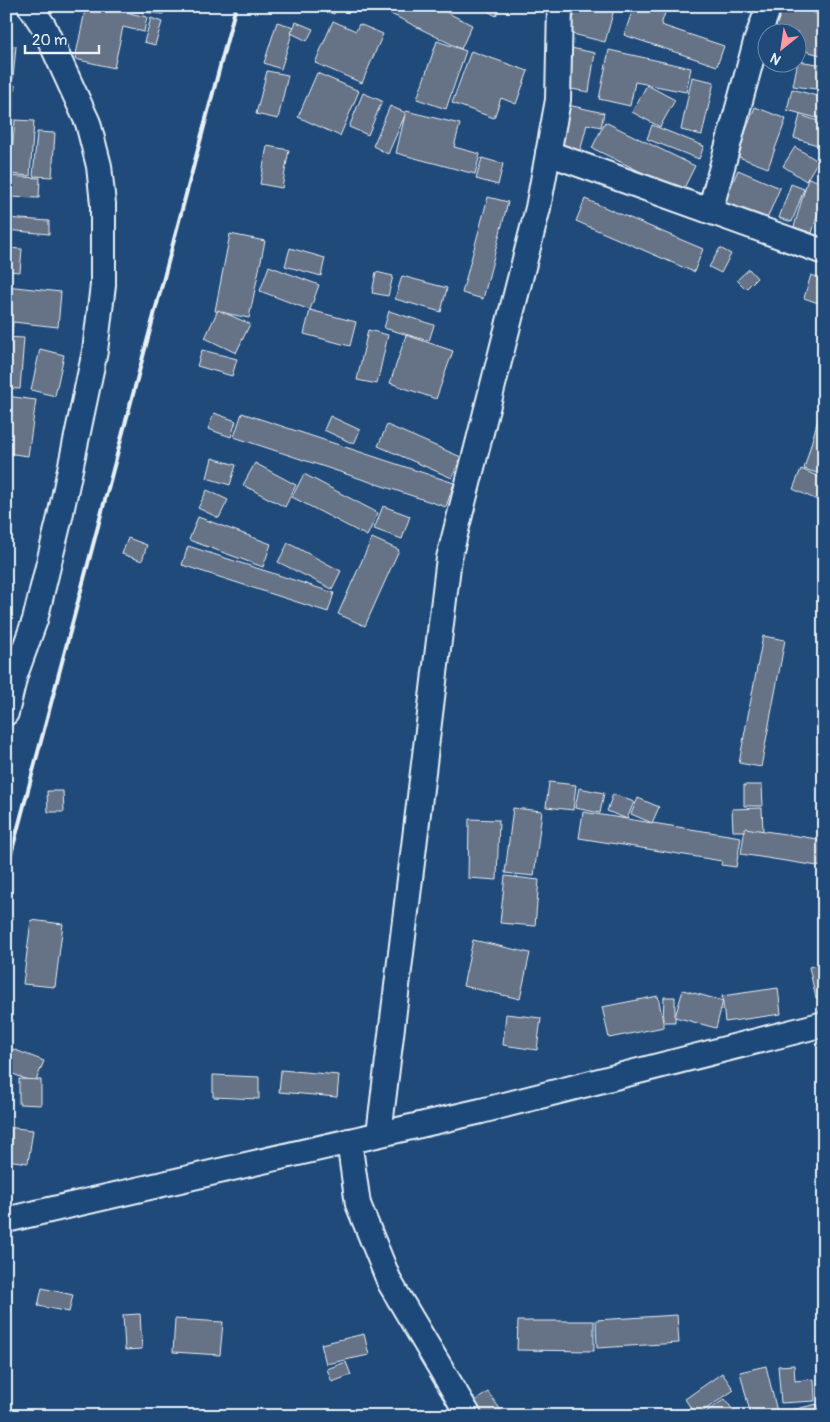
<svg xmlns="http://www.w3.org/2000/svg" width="830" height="1422" font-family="Pangolin,sans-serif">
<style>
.building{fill:#667285;stroke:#e8f1f8}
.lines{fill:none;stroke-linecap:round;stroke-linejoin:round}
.minor-casing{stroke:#e8f1f8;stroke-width:28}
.minor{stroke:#1f4a7a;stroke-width:24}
.rail{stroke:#e8f1f8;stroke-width:4}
</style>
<rect width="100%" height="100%" fill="#1f4a7a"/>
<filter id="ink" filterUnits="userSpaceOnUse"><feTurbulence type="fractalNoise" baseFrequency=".02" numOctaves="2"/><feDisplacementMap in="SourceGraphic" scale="10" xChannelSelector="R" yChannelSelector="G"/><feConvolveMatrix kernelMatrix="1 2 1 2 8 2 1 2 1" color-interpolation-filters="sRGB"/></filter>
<g filter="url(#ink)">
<g class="building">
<polygon points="86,6 98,6 147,17 144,32 123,27 114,68 75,59"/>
<polygon points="124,6 164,6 163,14 123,10"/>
<polygon points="323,6 336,6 334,14 322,10"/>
<polygon points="385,6 434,6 472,25 461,49 383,10"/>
<polygon points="479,6 501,6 496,16"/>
<polygon points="577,6 615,6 605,42 569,33"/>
<polygon points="634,6 646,6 665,13 661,25 724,46 717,66 624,35"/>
<polygon points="779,6 789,6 824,16 824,56 798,49 798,32 772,32"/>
<polygon points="151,18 162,22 155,45 144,42"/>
<polygon points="333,21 356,31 359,24 383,34 362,83 315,63"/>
<polygon points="277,22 294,27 281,69 264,63"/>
<polygon points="296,22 313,29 307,41 291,33"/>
<polygon points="6,26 11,27 9,45 16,46 13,79 6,79"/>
<polygon points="437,41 466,51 446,109 417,99"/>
<polygon points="571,48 595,53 589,92 565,88"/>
<polygon points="609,50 691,68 686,92 635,82 630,106 599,99"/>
<polygon points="471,51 528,71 516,104 501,98 494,118 452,103"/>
<polygon points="798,61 824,65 824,90 793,86"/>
<polygon points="267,71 288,75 278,119 256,114"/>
<polygon points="317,73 359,91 340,136 298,117"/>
<polygon points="692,77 714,82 702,135 681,130"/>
<polygon points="6,84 15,85 13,111 6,110"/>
<polygon points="647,85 675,100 660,127 632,112"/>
<polygon points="792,89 824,98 824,120 787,110"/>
<polygon points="363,93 382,101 368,135 349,127"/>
<polygon points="568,105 604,113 601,127 587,124 580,152 558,147"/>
<polygon points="390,106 406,113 388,154 373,146"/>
<polygon points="755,107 786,119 768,168 736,156"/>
<polygon points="406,111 460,124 454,147 480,154 475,174 396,153"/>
<polygon points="800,115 824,123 824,147 794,138"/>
<polygon points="15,120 34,121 30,176 10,174"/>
<polygon points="605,122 695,166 682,192 592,148"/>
<polygon points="652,125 704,146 699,159 647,139"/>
<polygon points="37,132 55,133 52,177 33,176"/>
<rect x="6" y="133" width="3" height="39"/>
<polygon points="267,146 289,150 282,188 260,184"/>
<polygon points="795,147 818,161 806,181 783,166"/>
<polygon points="482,158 503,164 498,185 476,179"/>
<polygon points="738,170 780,188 766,221 724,203"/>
<polygon points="6,176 40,178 39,198 6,197"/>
<polygon points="808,178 824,183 824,194 812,233 794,227"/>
<polygon points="791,184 804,189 792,222 779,218"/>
<polygon points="488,197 508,202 483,299 462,293"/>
<polygon points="585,199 703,249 694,272 576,221"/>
<polygon points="6,218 49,221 49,234 6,230"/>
<polygon points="230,234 265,241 249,318 215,311"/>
<polygon points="6,248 22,249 20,272 6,271"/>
<polygon points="290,248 325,258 321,276 285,266"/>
<polygon points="720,248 731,254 721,273 709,267"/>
<polygon points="269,266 319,285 310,310 260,291"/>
<polygon points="749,269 757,278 746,289 737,280"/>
<polygon points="376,272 393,276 388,296 372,293"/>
<polygon points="811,275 824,279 824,295 821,304 804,298"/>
<polygon points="402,276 447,288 441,312 395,299"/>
<polygon points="6,286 61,292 58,327 13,322 12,335 6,334"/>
<polygon points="218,310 250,324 236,353 205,338"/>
<polygon points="310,310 356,322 350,346 304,334"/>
<polygon points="389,311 434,325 429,341 384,328"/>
<polygon points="368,330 388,335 377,384 357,380"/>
<polygon points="406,335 453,351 436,399 390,383"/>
<polygon points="6,337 24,338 20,389 6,388"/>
<polygon points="40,349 64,355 55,396 31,390"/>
<polygon points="202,350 237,359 232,376 197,366"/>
<polygon points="6,396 36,400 28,456 6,453"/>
<polygon points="824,398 824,475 804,469"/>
<polygon points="214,413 236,421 231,437 208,429"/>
<polygon points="242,413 454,483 446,507 234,437"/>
<polygon points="330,416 360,430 354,444 324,430"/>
<polygon points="387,425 461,457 452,478 378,446"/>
<polygon points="212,458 236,465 230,485 207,478"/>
<polygon points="255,463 296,485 285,507 243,485"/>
<polygon points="801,469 824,479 817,500 793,489"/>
<polygon points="304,474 378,513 367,536 292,497"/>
<polygon points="207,490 228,500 219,518 198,508"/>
<polygon points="383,506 410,516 402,539 374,529"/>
<polygon points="198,517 271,544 263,567 189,540"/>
<polygon points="128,538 147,545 142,561 122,554"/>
<polygon points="372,538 399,550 365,626 338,614"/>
<polygon points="288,543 341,571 332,589 278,562"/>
<polygon points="188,546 334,593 328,612 182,565"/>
<polygon points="763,636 785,640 761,767 739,763"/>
<polygon points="549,782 576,785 573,810 546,807"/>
<polygon points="744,785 762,785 763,806 744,806"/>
<polygon points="579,788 604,793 600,813 575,808"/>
<polygon points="47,791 63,791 64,812 48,812"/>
<polygon points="613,794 634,802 627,819 607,811"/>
<polygon points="638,798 659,807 652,823 631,814"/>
<polygon points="513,808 542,811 534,876 505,873"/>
<polygon points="762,808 763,831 733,831 732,809"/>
<polygon points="583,812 741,837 736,867 721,865 722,861 579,838"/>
<polygon points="469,819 499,820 497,880 468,878"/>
<polygon points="745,828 824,840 824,867 741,854"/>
<polygon points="505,876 539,880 535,926 500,923"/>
<polygon points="31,920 63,924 55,987 23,984"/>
<polygon points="473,940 530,953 520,999 463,986"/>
<polygon points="824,963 824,996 816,998 809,967"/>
<polygon points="778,988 781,1014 725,1022 722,996"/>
<polygon points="683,990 723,1001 716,1028 675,1017"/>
<polygon points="658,996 664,1027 609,1038 602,1007"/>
<polygon points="664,997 675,997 675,1022 663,1022"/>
<polygon points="506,1014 541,1018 537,1050 503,1045"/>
<polygon points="10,1048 44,1061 35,1083 6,1071 6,1058"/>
<polygon points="281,1070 339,1075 337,1097 279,1092"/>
<polygon points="213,1075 259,1077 259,1099 213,1097"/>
<polygon points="19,1079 41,1080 41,1105 19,1104"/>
<polygon points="6,1127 33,1130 28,1163 6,1160"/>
<polygon points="42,1288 73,1295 69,1312 38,1306"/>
<polygon points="140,1314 142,1349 125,1350 123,1315"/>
<polygon points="677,1315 679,1343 597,1348 596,1320"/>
<polygon points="175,1319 223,1322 220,1355 173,1352"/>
<polygon points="518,1321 594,1321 594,1351 517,1350"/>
<polygon points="364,1334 369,1355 326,1364 321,1344"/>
<polygon points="346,1362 351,1375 332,1382 327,1369"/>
<polygon points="794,1365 795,1381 814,1379 815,1401 781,1403 778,1366"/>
<polygon points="766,1366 778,1416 751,1416 740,1372"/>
<polygon points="722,1373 734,1390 696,1416 685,1399"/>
<polygon points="488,1392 505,1416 475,1416 468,1406"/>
<polygon points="725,1399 737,1416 700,1416"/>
<polygon points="817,1404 820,1416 790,1416 788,1411"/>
</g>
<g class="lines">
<g class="minor-casing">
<g id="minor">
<polyline points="548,153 824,252"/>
<polyline points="710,211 756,42 769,6"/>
<polyline points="6,713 15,675 35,620 60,517 95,351 103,285 103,204 99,166 88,123 44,27 30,6"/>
<polyline points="379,1134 449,558 538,208 558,100 560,6"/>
<polyline points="349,1141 358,1204 390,1283 469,1416"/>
<polyline points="6,1220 481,1111 824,1024"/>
</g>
</g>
<use href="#minor" class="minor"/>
<polyline class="rail" points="6,873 236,6"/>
</g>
</g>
<rect width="830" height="1422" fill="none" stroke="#1f4a7a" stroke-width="25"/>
<rect x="12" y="12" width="805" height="1397" fill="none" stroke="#e8f1f8" stroke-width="2" filter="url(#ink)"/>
<g transform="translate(782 48) rotate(210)"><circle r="24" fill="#1f4a7a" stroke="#6f8dac"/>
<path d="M0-4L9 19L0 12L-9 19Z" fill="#ff9aa2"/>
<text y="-8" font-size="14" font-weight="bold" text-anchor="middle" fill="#e8f1f8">N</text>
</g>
<path d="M25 45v8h74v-8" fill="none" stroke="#e8f1f8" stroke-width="2.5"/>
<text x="32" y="45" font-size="15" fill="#e8f1f8" stroke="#1f4a7a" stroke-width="4" paint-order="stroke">20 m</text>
</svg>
